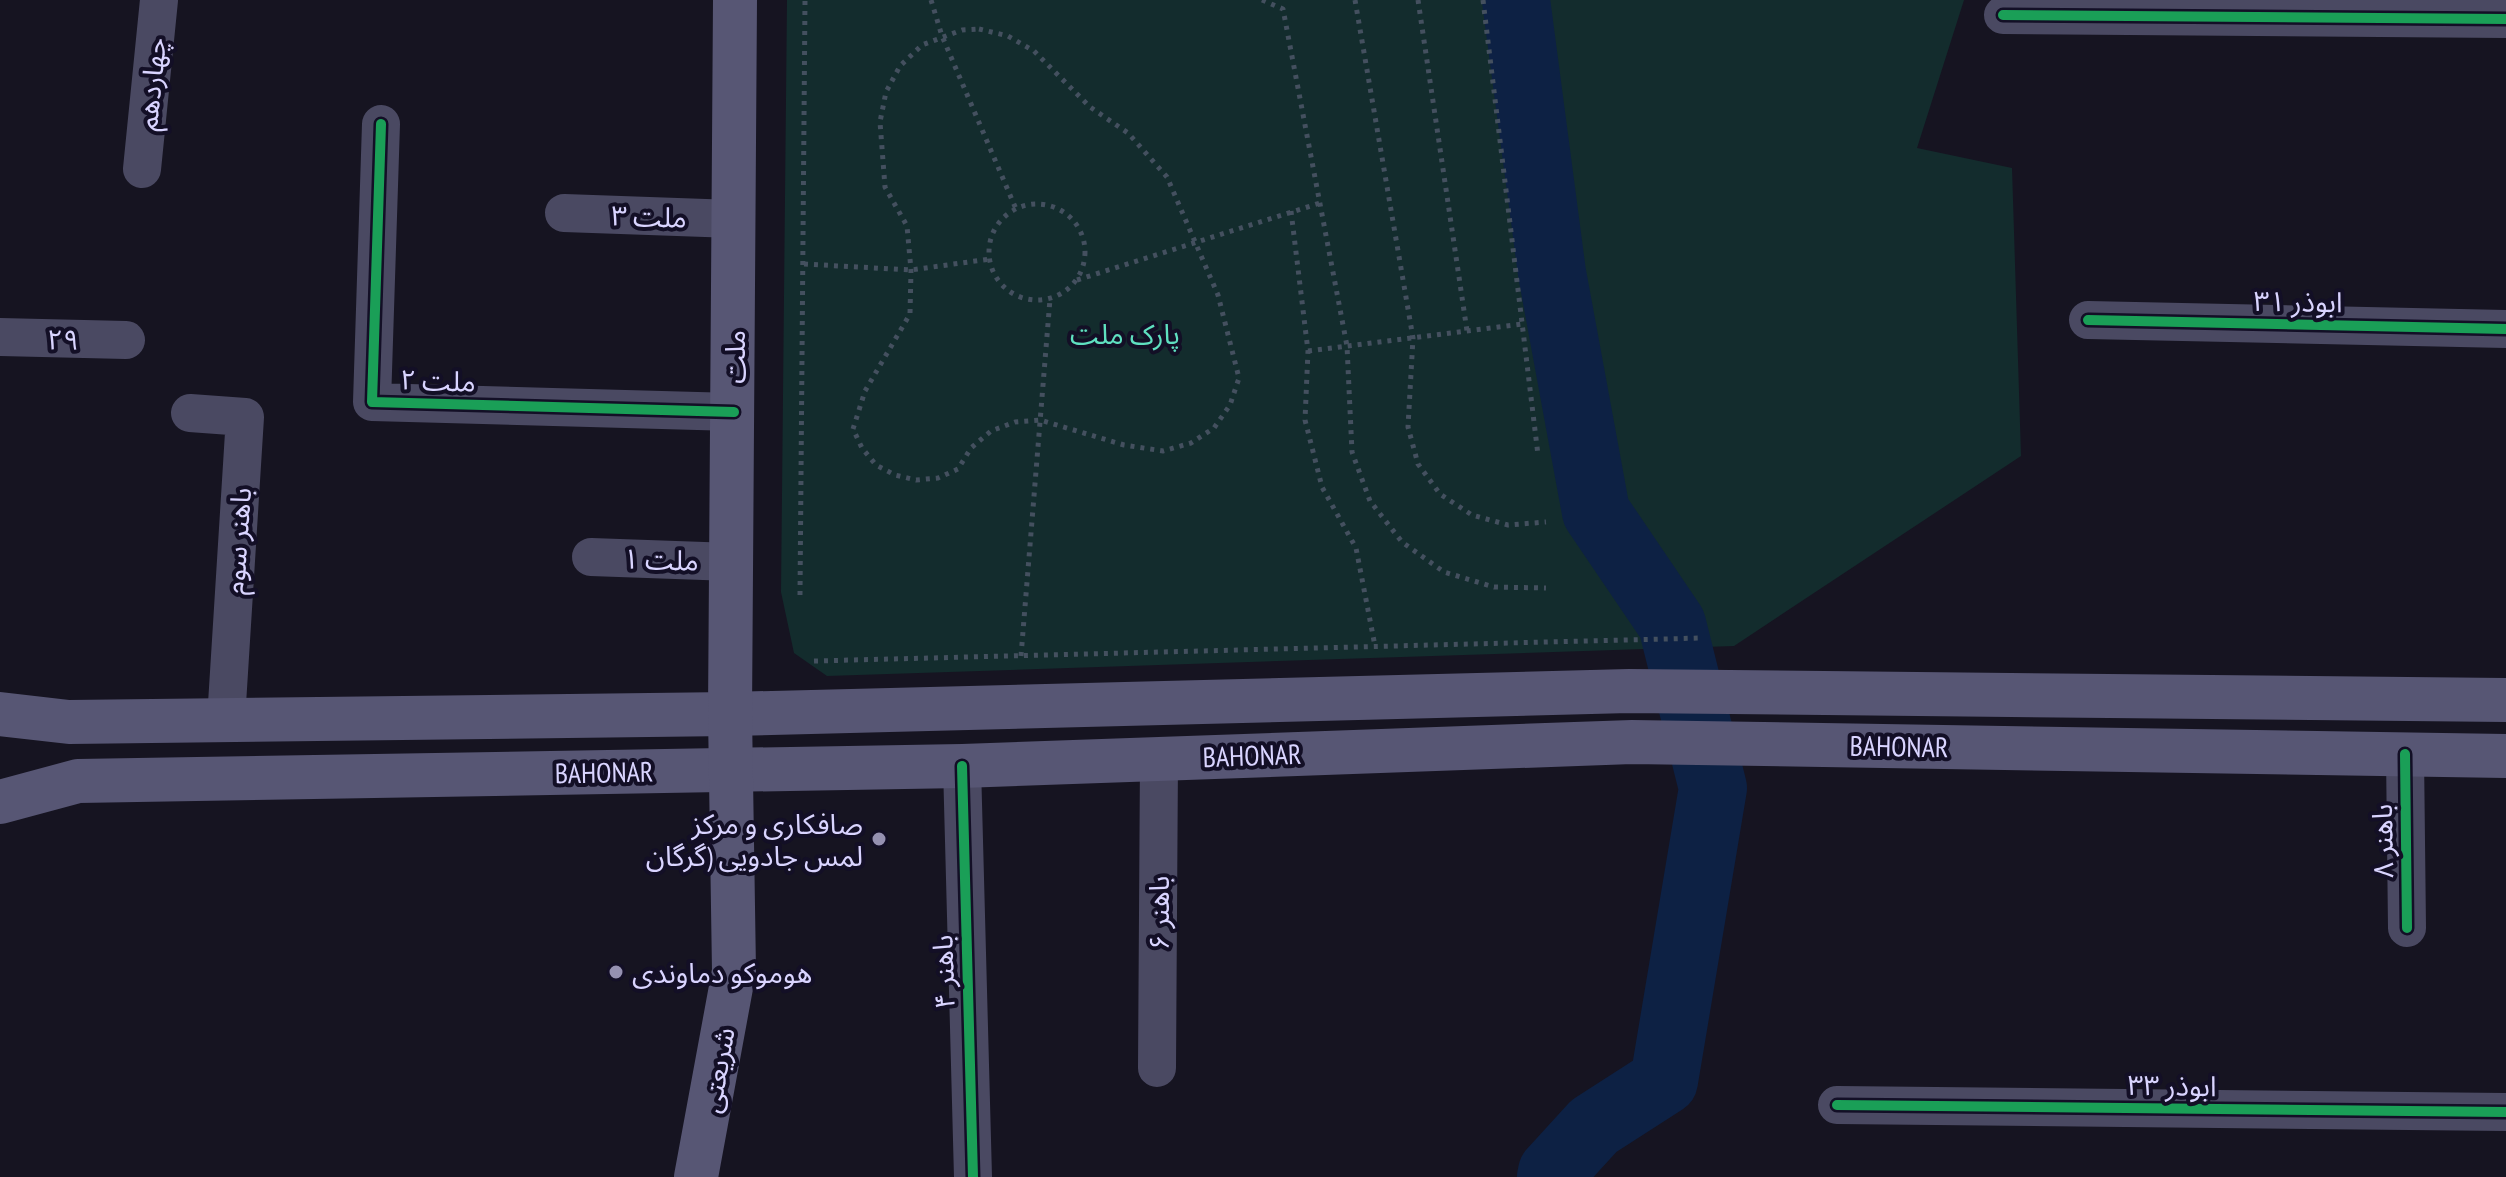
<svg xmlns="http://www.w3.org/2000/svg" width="2506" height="1177" font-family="'PT Sans Narrow','Noto Sans Arabic',sans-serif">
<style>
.green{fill:#132c2d}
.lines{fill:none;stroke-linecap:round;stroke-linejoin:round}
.river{stroke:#0d2144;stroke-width:68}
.path{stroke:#44505f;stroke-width:5;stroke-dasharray:4 6;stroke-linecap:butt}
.minor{stroke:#4a4962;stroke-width:38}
.secondary{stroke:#575674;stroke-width:44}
.cycleway-casing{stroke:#130f26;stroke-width:15}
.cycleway{stroke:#1a9f57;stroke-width:10}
.poi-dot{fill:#9591b1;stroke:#130f26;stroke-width:3}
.labels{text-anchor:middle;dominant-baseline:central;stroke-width:8;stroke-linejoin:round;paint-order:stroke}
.street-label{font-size:28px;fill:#d9d4ff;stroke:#130f26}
.park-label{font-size:28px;fill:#5fe0c0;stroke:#130f26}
.poi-label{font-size:28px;fill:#d9d4ff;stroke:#130f26;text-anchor:end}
</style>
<rect width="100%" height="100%" fill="#161421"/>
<polygon class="green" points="787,0 1964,0 1917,148 2012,168 2021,456 1734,646 827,676 794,653 781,592"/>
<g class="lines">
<polyline class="river" points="1516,0 1552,273 1596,512 1672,624 1713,788 1664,1081 1594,1126 1552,1172 1551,1177"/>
<g class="path">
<polyline points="931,0 942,36 1016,209"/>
<polyline points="1262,0 1283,9 1347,346 1352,452 1370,501 1402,542 1444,572 1494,587 1546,588"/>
<polyline points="1355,0 1413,338 1408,427 1418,464 1440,494 1472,515 1508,525 1546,522"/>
<polyline points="1418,0 1467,331"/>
<polyline points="1483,0 1538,455"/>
<polygon points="979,29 1008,36 1034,51 1090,107 1128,133 1167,177 1218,295 1239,378 1230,405 1214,428 1191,443 1163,451 1124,445 1040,420 1015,422 991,431 971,448 958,469 938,478 916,480 895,475 876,465 862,448 853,429 865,391 910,314 911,270 907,226 885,187 880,122 886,92 900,66 922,45 962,30"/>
<circle cx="1037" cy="252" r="48"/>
<polyline points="1291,211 1308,351 1305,420 1322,487 1356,548 1375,646"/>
<polyline points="804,264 911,270 990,259"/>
<polyline points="1077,280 1320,203"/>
<polyline points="1308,351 1522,324"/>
<polyline points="800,595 805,0"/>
<polyline points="1021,656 1050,299"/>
<polyline points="814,661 1702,638"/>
</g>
<g class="minor">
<polyline points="2003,15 2506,19"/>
<polyline points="381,124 372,402 734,412"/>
<polyline points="142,169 159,0"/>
<polyline points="564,213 734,219"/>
<polyline points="2088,320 2506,329"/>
<polyline points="0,337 126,340"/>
<polyline points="190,413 245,417 226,720"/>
<polyline points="591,557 732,562"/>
<polyline points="2405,754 2407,928"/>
<polyline points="962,766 973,1177"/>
<polyline points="1157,1068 1159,759"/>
<polyline points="1837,1105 2506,1112"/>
</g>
<g class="secondary">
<polyline points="0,714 69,722 730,714 1629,691 2506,700"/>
<polyline points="0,802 78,781 962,766 1632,742 2506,756"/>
<polyline points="696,1177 734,971 730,714 735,0"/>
</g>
<g class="cycleway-casing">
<g id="cycleway">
<polyline points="2003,15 2506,19"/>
<polyline points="381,124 372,402 734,412"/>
<polyline points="2088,320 2506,329"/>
<polyline points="2405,754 2407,928"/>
<polyline points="962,766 973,1177"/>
<polyline points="1837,1105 2506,1112"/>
</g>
</g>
<use href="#cycleway" class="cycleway"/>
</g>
<g class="poi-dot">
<circle cx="879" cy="839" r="8"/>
<circle cx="616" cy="972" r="8"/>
</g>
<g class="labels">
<g class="street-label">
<text transform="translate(151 84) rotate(-84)">چهاردهم</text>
<text transform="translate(649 216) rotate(2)">۳ ملت</text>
<text transform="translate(2298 301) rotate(1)">ابوذر ۳۱</text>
<text transform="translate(63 339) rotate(1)">۲۹</text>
<text transform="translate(734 357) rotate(-90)">ملت</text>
<text transform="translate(438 380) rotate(2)">۲ ملت</text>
<text transform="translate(237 541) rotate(-86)">باهنر سوم</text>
<text transform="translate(661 559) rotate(2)">ملت ۱</text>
<text transform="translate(1899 746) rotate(1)">BAHONAR</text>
<text transform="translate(1252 755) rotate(-2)">BAHONAR</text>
<text transform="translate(604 772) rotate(-1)">BAHONAR</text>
<text transform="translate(2382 841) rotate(-91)">۸ باهنر</text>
<text transform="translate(1158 913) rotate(-90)">۶ باهنر</text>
<text transform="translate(943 972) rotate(-92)">۴ باهنر</text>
<text transform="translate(717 1070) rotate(-80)">شریعتی</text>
<text transform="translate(2172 1085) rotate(1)">ابوذر ۳۳</text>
</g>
<g class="park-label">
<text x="1125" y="333">پارک ملت</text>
</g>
<g class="poi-label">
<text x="863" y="823">صافکاری و مرکز<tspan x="863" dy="32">لمس جادویی (گرگان</tspan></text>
<text x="632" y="972" text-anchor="start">هوموکو دماوندی</text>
</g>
</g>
</svg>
